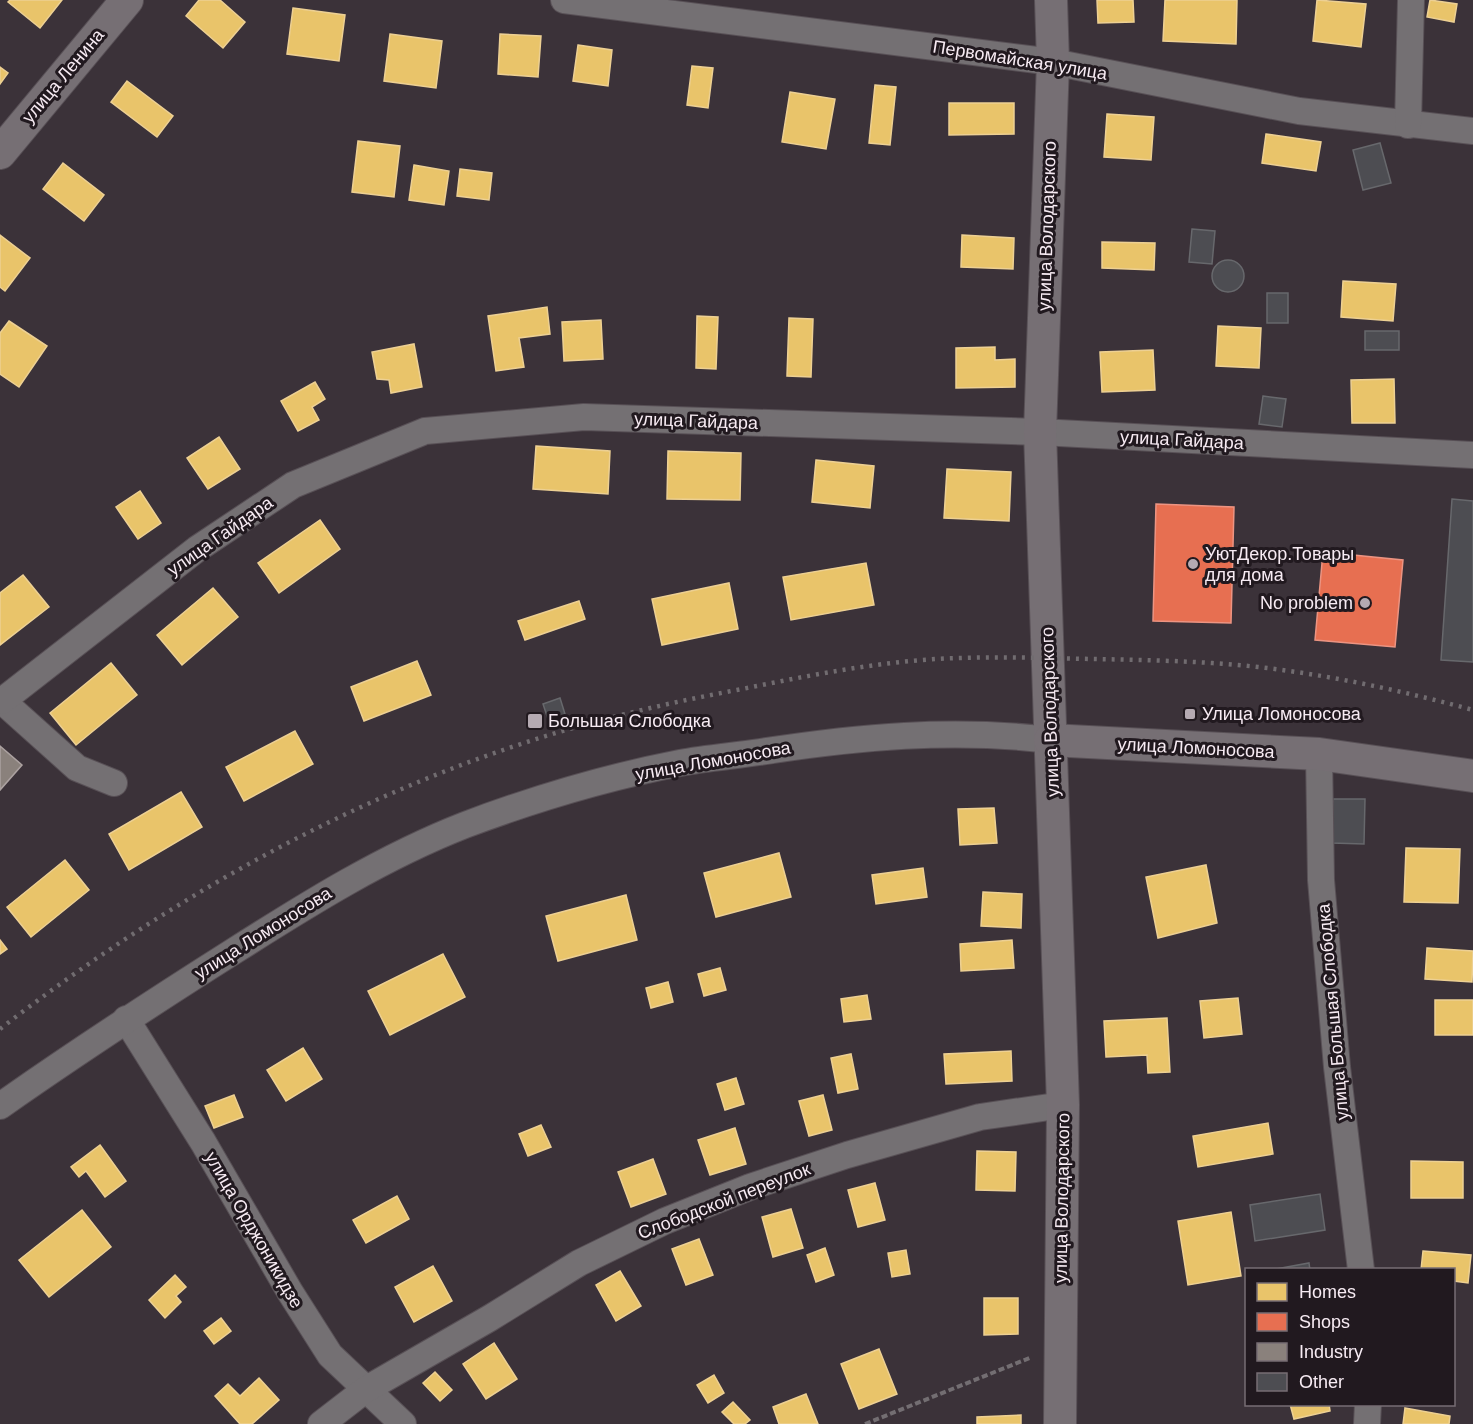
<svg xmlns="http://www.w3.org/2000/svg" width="1473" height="1424" font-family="Arial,sans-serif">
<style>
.homes{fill:#e9c46a;stroke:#edd093;stroke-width:1.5}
.shops{fill:#e76f51;stroke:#ec9482;stroke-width:1.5}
.industry{fill:#8a817c;stroke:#aba1a0;stroke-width:1.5}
.building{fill:#4d4d52;stroke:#67686c;stroke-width:1.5}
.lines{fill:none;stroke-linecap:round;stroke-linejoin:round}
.minor-casing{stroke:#585056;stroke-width:28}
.major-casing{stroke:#585056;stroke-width:34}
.path{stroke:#736e72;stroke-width:4;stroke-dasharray:6 3;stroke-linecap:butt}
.minor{stroke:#747073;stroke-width:26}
.major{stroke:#766f74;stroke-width:32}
.rail{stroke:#716c70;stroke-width:4.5;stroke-dasharray:3 6;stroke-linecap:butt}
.poi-dot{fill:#b5aab2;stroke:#21191f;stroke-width:2}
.labels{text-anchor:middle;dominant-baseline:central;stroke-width:6;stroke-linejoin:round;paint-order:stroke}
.street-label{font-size:18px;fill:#f7ebf3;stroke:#21191f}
.poi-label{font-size:18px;fill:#f7ebf3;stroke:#21191f;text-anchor:start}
</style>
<rect width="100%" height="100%" fill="#3b3239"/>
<g class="homes">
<polygon points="10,0 62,0 40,28 8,2"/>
<polygon points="199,0 220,0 245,22 223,48 186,16"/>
<polygon points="1097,0 1133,0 1134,22 1098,23"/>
<polygon points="1165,0 1237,0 1236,44 1163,41"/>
<polygon points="1317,0 1366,4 1361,47 1313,41"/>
<polygon points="1430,0 1457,4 1454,22 1427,17"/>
<polygon points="293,8 345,15 339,61 287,54"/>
<polygon points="390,34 442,41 436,88 384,81"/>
<polygon points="500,34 541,36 538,77 498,74"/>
<polygon points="578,45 612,50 608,86 573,81"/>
<polygon points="692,66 713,68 708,108 687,105"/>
<polygon points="0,67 8,73 0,84"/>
<polygon points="127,81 173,116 157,137 111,102"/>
<polygon points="875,85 896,87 890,145 869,143"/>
<polygon points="790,92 835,99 826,149 782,142"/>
<polygon points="949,103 1014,103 1014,134 949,135"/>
<polygon points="1107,114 1154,117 1151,160 1104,157"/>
<polygon points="1266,134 1321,142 1316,171 1262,163"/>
<polygon points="358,141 400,146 394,197 352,192"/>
<polygon points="63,163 104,195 84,221 43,189"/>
<polygon points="414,165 449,171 444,205 409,200"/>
<polygon points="460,169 492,173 489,200 457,196"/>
<polygon points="0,235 30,258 5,291 0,287"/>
<polygon points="962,235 1014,238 1013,269 961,267"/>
<polygon points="1102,242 1155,243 1154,270 1102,268"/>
<polygon points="1343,281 1396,284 1393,321 1341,317"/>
<polygon points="547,307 550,334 519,338 524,367 496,371 488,316"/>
<polygon points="697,316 718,317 716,369 696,368"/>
<polygon points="789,318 813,319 811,377 787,376"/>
<polygon points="601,320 603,359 564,361 562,322"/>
<polygon points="9,321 47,346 19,387 0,374 0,333"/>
<polygon points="1218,326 1261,328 1259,368 1216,366"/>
<polygon points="414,344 422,387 391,393 389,380 377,379 372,352"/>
<polygon points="995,347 995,360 1015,359 1015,387 956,388 956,348"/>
<polygon points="1153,350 1155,390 1102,392 1100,352"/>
<polygon points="1394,379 1395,423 1352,423 1351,380"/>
<polygon points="315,382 325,399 312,407 319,420 298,431 281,401"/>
<polygon points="219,437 240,469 208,489 187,458"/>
<polygon points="536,446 610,451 608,494 533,489"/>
<polygon points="668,451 741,453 740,500 667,499"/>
<polygon points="816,460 874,466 870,508 812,502"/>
<polygon points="947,469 1011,472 1009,521 944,518"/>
<polygon points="140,491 161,523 138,539 116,507"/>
<polygon points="320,520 340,549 279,593 258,563"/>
<polygon points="866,563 874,605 791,620 783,577"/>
<polygon points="23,575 49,607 0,645 0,593"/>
<polygon points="729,583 738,629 662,645 652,599"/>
<polygon points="213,588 238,617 182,665 157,635"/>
<polygon points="579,601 585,619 525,640 518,621"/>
<polygon points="417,661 431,695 364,721 351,687"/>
<polygon points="111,663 137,695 76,745 50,713"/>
<polygon points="295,731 313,764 244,801 226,767"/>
<polygon points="181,792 202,827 129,870 109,834"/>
<polygon points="994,808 997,843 960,845 958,809"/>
<polygon points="1406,848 1460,849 1458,903 1404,902"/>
<polygon points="779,853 791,897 716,917 704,873"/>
<polygon points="65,860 89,890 31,937 7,907"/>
<polygon points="1206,865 1217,923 1158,938 1146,877"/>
<polygon points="923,868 927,897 876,904 872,875"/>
<polygon points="983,892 1022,894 1021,928 981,926"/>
<polygon points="626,895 637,940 558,961 546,916"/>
<polygon points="0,940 7,949 0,954"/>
<polygon points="1012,940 1014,968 961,971 960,944"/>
<polygon points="1427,948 1473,951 1472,982 1425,979"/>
<polygon points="443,954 465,997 390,1035 368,991"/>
<polygon points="720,968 726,990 704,996 698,974"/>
<polygon points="668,982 673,1002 651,1008 646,988"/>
<polygon points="867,995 871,1019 844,1022 841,999"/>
<polygon points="1238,998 1242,1034 1204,1038 1200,1001"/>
<rect x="1435" y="1000" width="38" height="35"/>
<polygon points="1167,1018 1170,1072 1148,1073 1147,1055 1106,1057 1104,1021"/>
<polygon points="303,1048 322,1079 286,1101 267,1070"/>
<polygon points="1011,1051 1012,1081 946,1084 944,1054"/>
<polygon points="851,1054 858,1089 838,1093 831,1058"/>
<polygon points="736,1078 744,1104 725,1110 717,1084"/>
<polygon points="234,1095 243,1117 214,1128 205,1106"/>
<polygon points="823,1095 832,1130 809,1136 799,1101"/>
<polygon points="1268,1123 1273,1154 1198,1167 1193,1136"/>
<polygon points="541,1125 551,1147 528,1156 519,1134"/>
<polygon points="735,1128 746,1164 710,1175 698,1140"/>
<polygon points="100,1145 126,1181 105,1197 86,1171 79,1177 71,1167"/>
<polygon points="977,1151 1016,1152 1015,1191 976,1190"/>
<polygon points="653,1159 666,1194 631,1207 618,1172"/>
<polygon points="1411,1161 1463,1162 1463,1198 1411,1198"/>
<polygon points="875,1183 885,1220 858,1227 848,1190"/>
<polygon points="397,1196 409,1219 366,1243 353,1220"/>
<polygon points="791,1209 803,1248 773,1257 762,1217"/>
<polygon points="82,1210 111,1247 49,1297 19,1260"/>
<polygon points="1231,1212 1241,1276 1188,1285 1178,1221"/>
<polygon points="699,1239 713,1275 686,1285 672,1249"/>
<polygon points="825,1248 834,1275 816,1282 807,1255"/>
<polygon points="906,1250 910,1274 892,1277 888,1253"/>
<polygon points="1423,1251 1471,1255 1468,1283 1454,1281 1454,1270 1421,1270"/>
<polygon points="433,1266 452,1301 414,1322 395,1287"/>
<polygon points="620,1271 641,1306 616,1321 596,1285"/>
<polygon points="175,1275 186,1287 176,1296 181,1302 165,1318 149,1300"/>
<polygon points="984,1298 1018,1298 1018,1334 984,1335"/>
<polygon points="221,1318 231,1331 214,1344 204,1331"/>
<polygon points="494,1343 517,1379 486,1399 463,1364"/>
<polygon points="879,1349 897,1394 859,1409 841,1364"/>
<polygon points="435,1372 452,1390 440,1401 423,1383"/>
<polygon points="714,1375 724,1393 708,1403 697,1385"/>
<polygon points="259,1378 279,1400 252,1424 240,1424 215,1396 228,1384 240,1396"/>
<polygon points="806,1394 818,1424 779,1424 773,1407"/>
<polygon points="733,1402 750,1420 745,1424 734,1424 722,1412"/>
<polygon points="1290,1404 1329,1404 1330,1411 1294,1419"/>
<polygon points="1405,1408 1450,1416 1449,1424 1403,1424"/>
<polygon points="1021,1415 1021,1424 977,1424 977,1417"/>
</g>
<g class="shops">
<polygon points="1156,504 1234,507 1231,623 1153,621"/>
<polygon points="1323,552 1403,560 1395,647 1315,640"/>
</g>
<polygon class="industry" points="0,746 22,765 0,790"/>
<g class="building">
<polygon points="1380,143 1391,183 1363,190 1353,150"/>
<polygon points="1192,229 1215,231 1212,264 1189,262"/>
<circle cx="1228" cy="276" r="16"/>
<rect x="1267" y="293" width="21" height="30"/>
<rect x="1365" y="331" width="34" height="19"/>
<polygon points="1263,396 1286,399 1282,427 1259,424"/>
<polygon points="1452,499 1473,501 1473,662 1441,660"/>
<polygon points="560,698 565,714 548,719 543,704"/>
<polygon points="1333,799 1365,799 1364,844 1332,843"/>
<polygon points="1320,1194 1325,1230 1255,1241 1250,1205"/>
<polygon points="1309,1263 1310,1270 1277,1270 1276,1269"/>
</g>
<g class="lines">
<g class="minor-casing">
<g id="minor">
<polyline points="564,0 1053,62 1299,111 1473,131"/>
<polyline points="1408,125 1411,0"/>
<polyline points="0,699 77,768 114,783"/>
<polyline points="2,701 197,549 293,485 425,431 584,417 1040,432 1473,455"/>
<polyline points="1319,754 1321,880 1337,1067 1361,1270"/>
<polyline points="126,1019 203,1142 290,1292 330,1355 403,1424"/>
<path d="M0 1106C77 1052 155 1001 234 951 308 904 383 857 465 825 534 799 608 777 680 763 706 758 733 756 760 752 857 737 952 728 1050 740"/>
<polyline points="321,1424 365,1390 490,1318 579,1263 665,1221 750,1187 847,1155 980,1117 1063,1105"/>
<polyline points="1367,1424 1368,1404"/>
</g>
</g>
<g class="major-casing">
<g id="major">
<polyline points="1051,0 1053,62 1040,432 1063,1105 1060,1424"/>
<polyline points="0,153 127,0"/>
<polyline points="1050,740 1319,754 1473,776"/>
</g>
</g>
<polyline class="path" points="865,1424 1032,1357"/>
<use href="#minor" class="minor"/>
<use href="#major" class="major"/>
<path class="rail" d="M0 1029C169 898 360 790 566 730 624 713 683 700 742 689 806 676 871 663 936 659 988 656 1041 658 1093 659 1147 660 1203 661 1258 667 1330 675 1403 691 1473 710"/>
</g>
<g class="poi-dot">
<circle cx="1193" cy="564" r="6"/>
<circle cx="1365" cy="603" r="6"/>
<rect x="1184" y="708" width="12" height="12" rx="3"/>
<rect x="527" y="713" width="16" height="16" rx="3"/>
</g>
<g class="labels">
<g class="street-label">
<text transform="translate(1020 60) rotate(9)">Первомайская улица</text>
<text transform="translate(63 76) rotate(-50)">улица Ленина</text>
<text transform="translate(1047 226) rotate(-88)">улица Володарского</text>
<text transform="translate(696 421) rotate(2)">улица Гайдара</text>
<text transform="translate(1182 440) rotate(3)">улица Гайдара</text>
<text transform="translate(220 536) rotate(-35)">улица Гайдара</text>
<text transform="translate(1050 712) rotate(-92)">улица Володарского</text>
<text transform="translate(1196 748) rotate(3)">улица Ломоносова</text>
<text transform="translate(713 761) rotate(-10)">улица Ломоносова</text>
<text transform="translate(263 933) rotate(-32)">улица Ломоносова</text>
<text transform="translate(1333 1012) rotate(-95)">улица Большая Слободка</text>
<text transform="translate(1062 1198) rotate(-89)">улица Володарского</text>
<text transform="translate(724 1201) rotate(-21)">Слободской переулок</text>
<text transform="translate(254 1230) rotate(60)">улица Орджоникидзе</text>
</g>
<g class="poi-label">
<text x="1205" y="554">УютДекор.Товары<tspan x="1205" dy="21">для дома</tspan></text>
<text x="1353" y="603" text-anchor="end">No problem</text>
<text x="1202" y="714">Улица Ломоносова</text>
<text x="548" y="721">Большая Слободка</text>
</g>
</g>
<rect x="1245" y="1268" width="210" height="138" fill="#21191f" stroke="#776d74" stroke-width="1.5"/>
<rect x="1257" y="1283" width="30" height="18" fill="#e9c46a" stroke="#776d74" stroke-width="1.5"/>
<text x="1299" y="1298" font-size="18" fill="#f7ebf3">Homes</text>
<rect x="1257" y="1313" width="30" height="18" fill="#e76f51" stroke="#776d74" stroke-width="1.5"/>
<text x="1299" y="1328" font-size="18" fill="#f7ebf3">Shops</text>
<rect x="1257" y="1343" width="30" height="18" fill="#8a817c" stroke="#776d74" stroke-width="1.5"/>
<text x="1299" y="1358" font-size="18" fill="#f7ebf3">Industry</text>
<rect x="1257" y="1373" width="30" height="18" fill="#4d4d52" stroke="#776d74" stroke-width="1.5"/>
<text x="1299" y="1388" font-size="18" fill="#f7ebf3">Other</text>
</svg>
